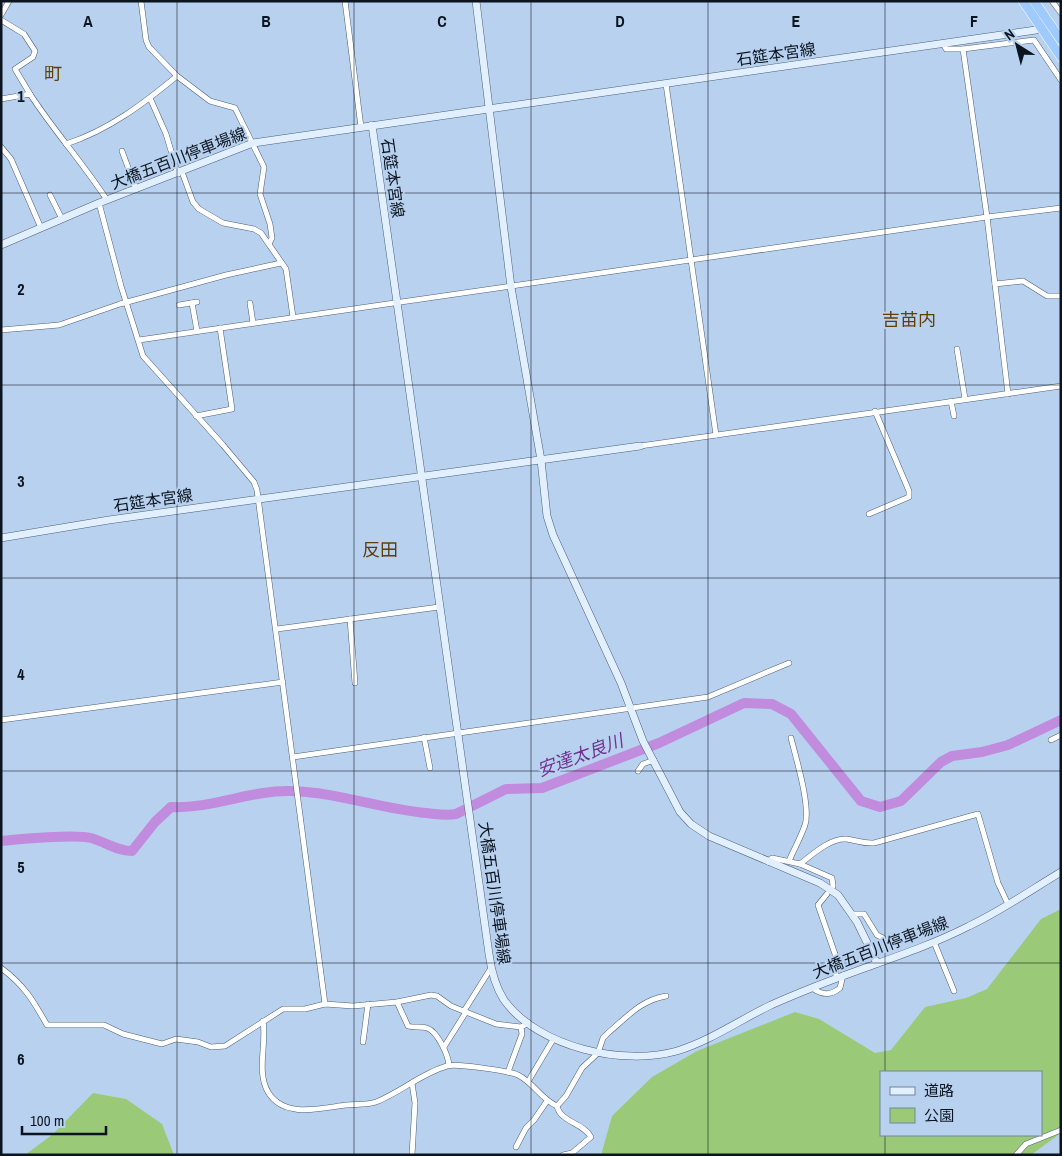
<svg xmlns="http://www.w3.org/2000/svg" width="1062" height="1156" font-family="'Archivo Narrow','Noto Sans JP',sans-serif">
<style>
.green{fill:#9aca77;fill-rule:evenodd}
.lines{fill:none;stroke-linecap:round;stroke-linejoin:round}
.river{stroke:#c18cdd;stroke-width:10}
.street-casing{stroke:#4a607a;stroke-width:6}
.secondary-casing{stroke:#4a607a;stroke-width:8}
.highway-casing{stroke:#fff;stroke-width:10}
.street{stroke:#fff;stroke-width:5}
.secondary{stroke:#e2effe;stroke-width:7}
.highway{stroke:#9fcafd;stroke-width:9}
.grid{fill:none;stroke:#0c151f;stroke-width:1;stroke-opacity:0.55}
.labels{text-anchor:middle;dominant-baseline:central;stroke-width:4;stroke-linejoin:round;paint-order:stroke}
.street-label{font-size:16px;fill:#0c151f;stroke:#b8d1ef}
.neighbourhood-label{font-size:18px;fill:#603f07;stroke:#b8d1ef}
.water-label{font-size:18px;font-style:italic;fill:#723190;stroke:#b8d1ef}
.grid-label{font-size:16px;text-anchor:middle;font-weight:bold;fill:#0c151f;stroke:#b8d1ef;stroke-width:4;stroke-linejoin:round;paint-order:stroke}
</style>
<rect width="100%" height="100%" fill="#b8d1ef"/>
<g class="green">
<path d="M1061 909V1133L1031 1155H601L612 1116 652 1077 697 1051 795 1012 819 1019 875 1053 891 1050 925 1007 966 998 987 989 1041 919ZM881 1072H1041V1135H881Z"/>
<polygon points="93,1093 126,1099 162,1124 174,1155 25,1155 53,1134"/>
</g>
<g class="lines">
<path class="river" d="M1 841C20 839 75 834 91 838 106 842 116 851 132 851L155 822 171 807C212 809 250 790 291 791 336 792 381 809 426 813 436 814 446 816 456 814L506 789 542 788 659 743 744 703 772 704 791 714 861 801 880 807 901 801 941 762 952 756 982 752 1008 745 1061 720"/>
<g class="street-casing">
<g id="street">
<polyline points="141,1 146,40 149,47 177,76 210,101 235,108 264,167 260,194 270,224 272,238 269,244"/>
<polyline points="345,1 361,127"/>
<polyline points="1052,1 1061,13"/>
<polyline points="1,15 9,1"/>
<polyline points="1,20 24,34 35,51 33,57 15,69 30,94"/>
<polyline points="943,43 946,49 963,49 987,217 1008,394"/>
<polyline points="963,49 1034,40 1061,80"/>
<polyline points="666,84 716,435"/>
<polyline points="150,98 166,134 178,174"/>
<path d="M1 99 30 94C54 131 83 163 107 200"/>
<path d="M66 144C109 130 143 104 177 76"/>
<polyline points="1,147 11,159 41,228"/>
<polyline points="122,151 136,189"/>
<polyline points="182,172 193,202 199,209 223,223 254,229 261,233 286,269 293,317"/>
<polyline points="50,195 62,219"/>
<polyline points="99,203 121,286 143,356 223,445 254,482 257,490 325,1004"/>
<polyline points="995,284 1023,281 1047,296 1061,296"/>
<polyline points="192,303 197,331"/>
<polyline points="250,303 253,323"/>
<polyline points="179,305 197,302"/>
<polyline points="1,330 59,325 120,304 226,275 281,263"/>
<polyline points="139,340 987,217 1061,208"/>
<polyline points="957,349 965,399"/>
<polyline points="951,401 954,416"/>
<polyline points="196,416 232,409 220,328"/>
<polyline points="640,446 1061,386"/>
<polyline points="869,514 909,497 909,491 875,411"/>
<polyline points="350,619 355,683"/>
<polyline points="277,629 439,607"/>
<polyline points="1,720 283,682"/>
<polyline points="424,737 430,768"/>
<polyline points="1051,740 1061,735"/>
<polyline points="293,757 708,697 789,663"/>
<polyline points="638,771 643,764 654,760"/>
<path d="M789 861C794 849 801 837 805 825 811 807 796 758 791 738"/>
<path d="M768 862 772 858 800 864C812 855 830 838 846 839 856 840 863 844 874 843L978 814 998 883 1008 904"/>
<polyline points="800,864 832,878 833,886"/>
<polyline points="827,894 818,905 835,954 836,978"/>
<polyline points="852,914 864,914 877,935 883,938"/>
<polyline points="934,942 954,991"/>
<path d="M1 968C24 985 33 1000 47 1025H104L123 1034 162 1044 176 1039 198 1042 211 1047 225 1046 283 1009H305L325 1004 353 1006 397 1002 431 995 437 996 451 1006 496 1024 521 1027 529 1023"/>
<path d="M812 988C822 995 830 996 840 988L843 975"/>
<path d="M397 1002 408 1026C414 1028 421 1026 427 1028 438 1032 448 1055 449 1065"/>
<polyline points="464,1011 491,968"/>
<path d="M263 1021C267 1044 256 1071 268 1092 284 1119 322 1108 346 1105 355 1104 368 1105 376 1102 401 1092 422 1073 447 1066 455 1063 509 1071 518 1075 534 1083 541 1099 557 1106L566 1096 582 1068 598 1053 603 1038 608 1033C627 1017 641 1000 666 996"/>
<polyline points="363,1042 368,1004"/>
<polyline points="444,1047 466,1012"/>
<polyline points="508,1072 522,1034 521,1027"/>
<polyline points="529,1080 554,1038"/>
<polyline points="412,1083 415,1103 412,1155"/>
<path d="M557 1106C560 1122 584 1123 591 1137L572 1153 563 1155"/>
<polyline points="516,1147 526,1128 534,1120 547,1101"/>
<polyline points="1016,1155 1026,1144 1061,1130"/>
</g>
</g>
<g class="secondary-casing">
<g id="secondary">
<polyline points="476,1 511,287 541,460 547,516 553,535 621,683 643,741 680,812 691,824 709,836 820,883 838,895 857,922 877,963"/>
<path d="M372 125 489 954C491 969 495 986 504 1000 539 1048 623 1066 677 1051 710 1041 738 1021 769 1006 784 999 799 993 814 987 866 966 920 951 969 926 1001 911 1031 890 1061 872"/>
<polyline points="1,245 99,203 253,143 1036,30"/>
<polyline points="1,538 109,520 640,446"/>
</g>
</g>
<g class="highway-casing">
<g id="highway">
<polyline points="1023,1 1061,57"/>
<polyline points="1034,1 1061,40"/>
</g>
</g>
<use href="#street" class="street"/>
<use href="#secondary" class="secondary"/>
<use href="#highway" class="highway"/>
</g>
<path class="grid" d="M177 1V1155M354 1V1155M531 1V1155M708 1V1155M885 1V1072M1 193H1061M1 385H1061M1 578H1061M1 771H1061M1 963H1061M885 1135V1155"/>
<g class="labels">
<g class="street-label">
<text transform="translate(776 54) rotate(-8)">石筵本宮線</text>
<text transform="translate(178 158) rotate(-21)">大橋五百川停車場線</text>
<text transform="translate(393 178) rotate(82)">石筵本宮線</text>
<text transform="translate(153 500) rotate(-8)">石筵本宮線</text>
<text transform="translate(495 893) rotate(82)">大橋五百川停車場線</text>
<text transform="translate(880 947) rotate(-21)">大橋五百川停車場線</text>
</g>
<g class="neighbourhood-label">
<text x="53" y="73">町</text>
<text x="909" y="319">吉苗内</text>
<text x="380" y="549">反田</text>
</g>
<g class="water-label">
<text transform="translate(580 755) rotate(-20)">安達太良川</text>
</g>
</g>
<g class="grid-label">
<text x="88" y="27">A</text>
<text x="266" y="27">B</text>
<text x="442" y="27">C</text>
<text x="620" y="27">D</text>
<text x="796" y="27">E</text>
<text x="974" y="27">F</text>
<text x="21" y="102">1</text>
<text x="21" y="295">2</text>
<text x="21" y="487">3</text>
<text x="21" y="680">4</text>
<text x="21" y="873">5</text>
<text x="21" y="1065">6</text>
</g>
<rect width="1062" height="1156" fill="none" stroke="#0c151f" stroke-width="5"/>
<rect x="880" y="1071" width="162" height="65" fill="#b8d1ef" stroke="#73869c"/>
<rect x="890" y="1087" width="25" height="8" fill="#e2effe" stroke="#73869c"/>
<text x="924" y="1096" font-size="15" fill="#0c151f">道路</text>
<rect x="890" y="1108" width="25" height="15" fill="#9aca77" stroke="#73869c"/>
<text x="924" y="1121" font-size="15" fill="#0c151f">公園</text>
<g transform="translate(1017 45) rotate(324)" stroke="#b8d1ef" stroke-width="4" paint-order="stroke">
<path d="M0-4L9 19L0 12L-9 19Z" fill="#0c151f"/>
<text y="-8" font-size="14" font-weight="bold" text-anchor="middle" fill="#0c151f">N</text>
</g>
<path d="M22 1126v8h84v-8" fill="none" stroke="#0c151f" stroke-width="2.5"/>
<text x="30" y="1126" font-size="15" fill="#0c151f" stroke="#b8d1ef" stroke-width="4" paint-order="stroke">100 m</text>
</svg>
